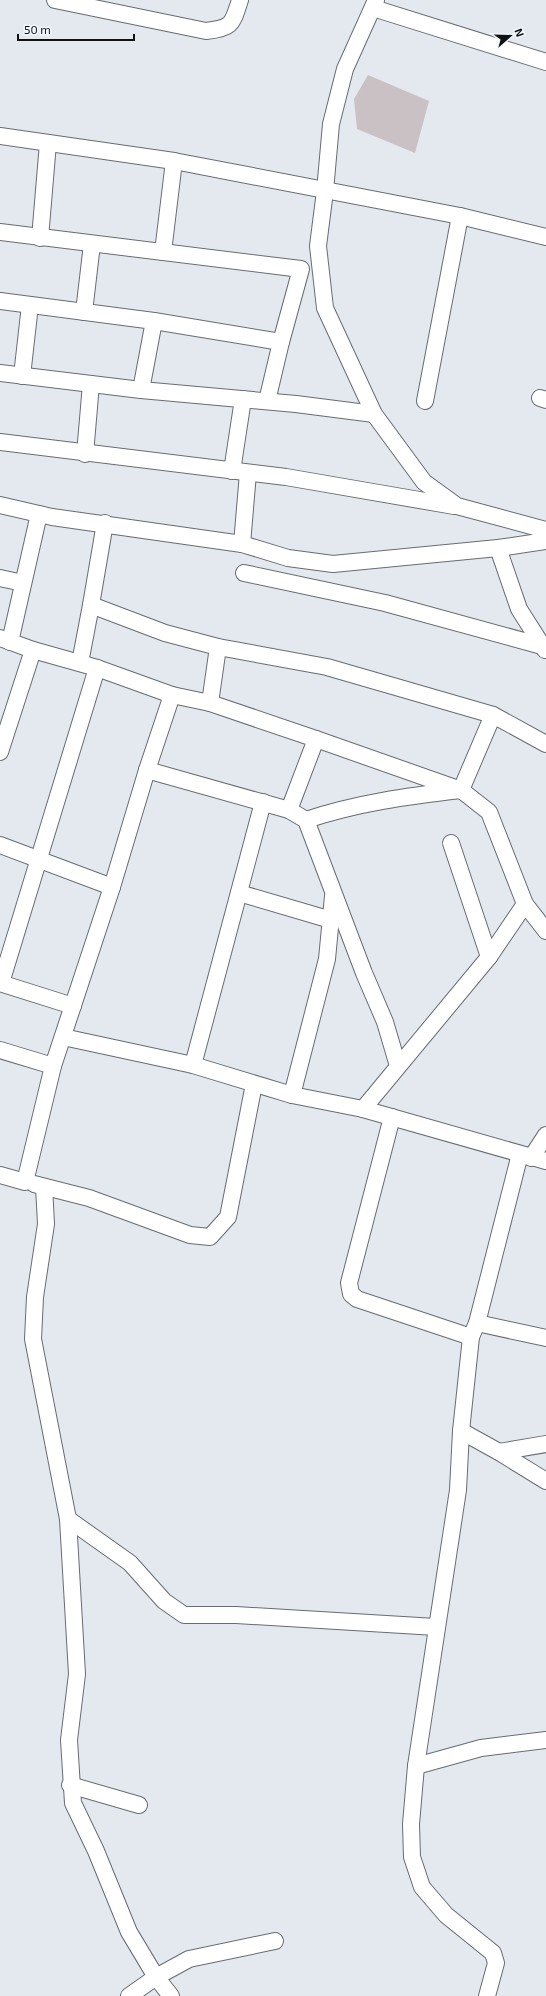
<svg xmlns="http://www.w3.org/2000/svg" width="546" height="1996" font-family="'Exo 2',sans-serif">
<style>
.building{fill:#cac1c4}
.lines{fill:none;stroke-linecap:round;stroke-linejoin:round}
.minor-casing{stroke:#676c72;stroke-width:18}
.minor{stroke:#fff;stroke-width:16}
</style>
<rect width="100%" height="100%" fill="#e4e9f0"/>
<polygon class="building" points="368,75 429,101 415,153 357,129 354,99"/>
<g class="lines">
<g class="minor-casing">
<g id="minor">
<path d="M55 0 206 31C233 28 232 24 240 0"/>
<polyline points="376,0 345,69 331,124 325,191 318,246 325,308 374,414 424,482 457,506 546,530"/>
<polyline points="373,8 546,62"/>
<polyline points="0,136 174,161 460,216 546,237"/>
<polyline points="0,232 301,269 281,342"/>
<polyline points="40,238 48,143"/>
<polyline points="163,252 174,161"/>
<polyline points="0,301 154,321 281,342 267,401"/>
<polyline points="84,312 92,244"/>
<polyline points="0,373 141,390 296,404 374,414"/>
<polyline points="22,376 30,305"/>
<polyline points="141,390 154,321"/>
<polyline points="540,398 546,400"/>
<polyline points="425,401 460,216"/>
<polyline points="0,442 286,477 454,506"/>
<polyline points="85,454 91,384"/>
<polyline points="232,471 243,399"/>
<polyline points="0,505 52,517 242,544 288,558 333,564 498,548 546,541"/>
<polyline points="242,544 248,473"/>
<polyline points="498,548 519,609 545,650"/>
<polyline points="244,573 385,603 542,646"/>
<polyline points="0,578 23,583"/>
<polyline points="91,605 165,633 218,647 327,667 493,715 546,744"/>
<polyline points="0,638 33,650 97,668 172,695 147,770 112,887 53,1066 25,1182 0,1175"/>
<polyline points="10,642 39,514"/>
<polyline points="80,663 91,605 105,523"/>
<polyline points="172,695 210,703 316,739 289,810"/>
<polyline points="210,703 218,647"/>
<polyline points="316,739 461,790 493,715"/>
<polyline points="0,752 33,650"/>
<polyline points="147,770 289,810 306,820 364,973 385,1022 398,1066"/>
<path d="M306 820C357 803 408 796 461 790L489 812 525 904 546 931"/>
<polyline points="451,843 489,957"/>
<polyline points="0,845 112,887"/>
<polyline points="239,893 331,920"/>
<polyline points="0,983 73,1006"/>
<polyline points="1,983 97,668"/>
<polyline points="63,1037 193,1065 292,1095 363,1109 546,1161"/>
<polyline points="0,1050 53,1066"/>
<polyline points="193,1065 263,802"/>
<polyline points="292,1095 327,959 333,896"/>
<polyline points="363,1109 489,957 525,904"/>
<polyline points="392,1117 349,1283 351,1294 357,1299 471,1337"/>
<polyline points="531,1158 546,1135"/>
<polyline points="34,1184 89,1198 190,1235 210,1237 228,1217 254,1084"/>
<polyline points="44,1187 46,1224 35,1297 33,1339 68,1519 77,1674 69,1740 73,1803 96,1851 129,1932 156,1977 171,1996"/>
<polyline points="477,1323 546,1338"/>
<polyline points="461,1431 499,1452 546,1481"/>
<polyline points="499,1452 546,1444"/>
<polyline points="68,1519 130,1563 164,1601 184,1615 236,1615 436,1627"/>
<polyline points="416,1766 481,1748 546,1740"/>
<polyline points="70,1785 139,1805"/>
<polyline points="129,1996 156,1977 189,1959 275,1941"/>
<polyline points="487,1996 496,1963 493,1953 446,1915 422,1887 412,1857 411,1824 416,1766 458,1490 461,1431 471,1337 477,1323 520,1154"/>
</g>
</g>
<use href="#minor" class="minor"/>
</g>
<g transform="translate(510 36) rotate(70)" stroke="#f1f7fd" stroke-width="3" paint-order="stroke">
<path d="M0-3L7 15L0 10L-7 15Z" fill="#0f1113"/>
<text y="-6" font-size="11" font-weight="bold" text-anchor="middle" fill="#0f1113">N</text>
</g>
<path d="M18 34v6h116v-6" fill="none" stroke="#0f1113" stroke-width="2"/>
<text x="24" y="34" font-size="12" fill="#0f1113" stroke="#f1f7fd" stroke-width="3" paint-order="stroke">50 m</text>
</svg>
